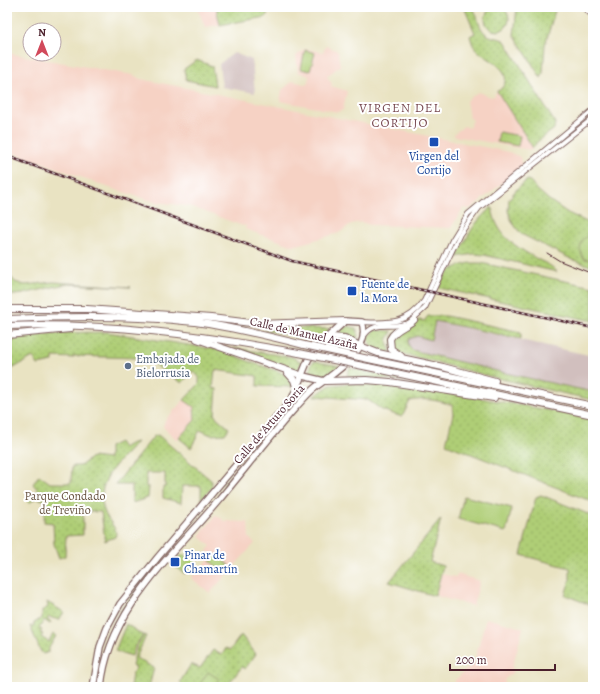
<svg xmlns="http://www.w3.org/2000/svg" width="600" height="694" font-family="Alegreya,serif">
<style>
.built{fill:#f6d2c4}
.industrial{fill:#d1bfbe}
.green{fill:url(#green-dots);stroke:#7c7650}
.pitch{fill:#afce76;stroke:#7c7650}
.lines{fill:none;stroke-linecap:round;stroke-linejoin:round}
.tertiary-casing{stroke:#826460;stroke-width:6}
.primary-casing{stroke:#826460;stroke-width:8}
.motorway-casing{stroke:#826460;stroke-width:8}
.tertiary{stroke:#fff;stroke-width:4}
.primary{stroke:#fff;stroke-width:5.5}
.motorway{stroke:#fff;stroke-width:6}
.tram{stroke:#4a1f2b;stroke-width:1}
.rail-casing{stroke:#4a1f2b;stroke-width:2.5}
.rail{stroke:#fff;stroke-width:1;stroke-dasharray:3;stroke-linecap:butt}
.motorway-bridge-casing{stroke:#826460;stroke-width:8;stroke-linecap:butt}
.motorway-bridge{stroke:#fff;stroke-width:6}
.transit-dot{fill:#1a4fb4;stroke:#fff;stroke-width:1.5}
.service-dot{fill:#5c6f8a;stroke:#fff;stroke-width:1.5}
.labels{text-anchor:middle;dominant-baseline:central;stroke-width:4;stroke-linejoin:round;paint-order:stroke}
.transit-label{font-size:12px;fill:#164399;stroke:#fff;text-anchor:start}
.street-label{font-size:12px;fill:#4a1f2b;stroke:#fff}
.service-label{font-size:12px;fill:#4e5e75;stroke:#fff;text-anchor:start}
.park-label{font-size:12px;fill:#685442;stroke:#fff}
.neighbourhood-label{font-size:13px;letter-spacing:1px;fill:#7a4c53;stroke:#fff}
</style>
<defs>
<pattern id="green-dots" width="8" height="8" patternUnits="userSpaceOnUse"><rect width="8" height="8" fill="#afce76"/><path d="M2 2h.1M6 6h.1" fill="none" stroke="#98b066" stroke-width="1.8" stroke-linecap="round"/></pattern>
</defs>
<rect width="100%" height="100%" fill="#fff"/>
<filter id="ink" filterUnits="userSpaceOnUse"><feTurbulence type="fractalNoise" baseFrequency=".025" numOctaves="2"/><feDisplacementMap in="SourceGraphic" scale="8" xChannelSelector="R" yChannelSelector="G"/><feConvolveMatrix kernelMatrix="1 2 1 2 8 2 1 2 1" color-interpolation-filters="sRGB"/></filter>
<filter id="wash" filterUnits="userSpaceOnUse"><feTurbulence type="fractalNoise" baseFrequency=".012" numOctaves="4" result="noise"/><feDisplacementMap in="SourceGraphic" scale="16" xChannelSelector="R" yChannelSelector="G"/><feGaussianBlur stdDeviation="0.9" result="paint"/><feColorMatrix in="noise" values="0 0 0 0 0 0 0 0 0 0 0 0 0 0 0 0 0 1.4 0 .05"/><feComposite in="paint" operator="in"/></filter>
<g filter="url(#wash)">
<rect width="100%" height="100%" fill="#e9e3c2"/>
<g class="built">
<polygon points="197,7 216,7 220,25 205,27"/>
<polygon points="326,46 338,51 340,66 327,76 332,84 331,86 347,91 343,110 338,112 280,101 282,90 293,81 308,85 309,76 298,72 296,56 305,49 323,52"/>
<polygon points="7,53 133,75 141,79 509,152 520,157 522,166 518,170 470,209 463,208 451,228 370,225 361,222 351,224 339,233 297,245 291,245 245,229 246,225 243,226 189,206 155,202 107,187 41,162 7,151"/>
<polygon points="497,91 533,148 530,150 454,136 454,134 464,126 469,128 473,120 469,117 466,101 478,92 491,97 494,96"/>
<polygon points="184,400 194,407 195,420 177,440 163,427 165,420"/>
<polygon points="216,515 225,521 248,522 249,538 255,543 210,593 191,578 212,556 207,551 211,546 199,536"/>
<polygon points="442,574 456,577 457,574 480,581 473,606 436,596"/>
<polygon points="486,618 523,628 512,668 514,671 505,679 504,687 459,687 454,681 477,660 475,659"/>
</g>
<g class="industrial">
<polygon points="234,53 252,60 255,93 222,87 219,64"/>
<polygon points="434,321 593,356 593,392 505,373 412,350 408,344 409,339 417,336"/>
</g>
<g class="green">
<polygon points="216,7 270,7 266,17 220,25"/>
<path d="M464 7H472C479 15 477 26 485 33 490 38 499 37 505 41L555 123 554 129 537 142 533 148 497 91C501 90 503 87 505 82 509 66 483 58 475 48 472 45 471 39 470 36L475 33Z"/>
<polygon points="517,7 556,7 545,45 543,73 541,78 514,35"/>
<circle cx="497" cy="19" r="12"/>
<polygon points="197,60 212,66 215,86 186,80 184,69"/>
<polygon points="527,180 530,181 533,184 532,185 549,200 568,213 593,225 593,267 573,260 521,234 512,222 508,211 509,199 516,190"/>
<path d="M492 207C496 236 515 246 539 260 545 263 553 266 557 272L484 255 474 254 457 257C467 237 475 220 492 207Z"/>
<path d="M470 263H481L593 287V321L439 288C445 271 452 267 470 263Z"/>
<polygon points="7,272 15,282 25,285 53,282 131,287 66,284 23,294 7,296"/>
<path d="M428 316H446L521 332V339L435 321 431 340 417 336 409 339 408 344 412 350 505 373 593 392V400C539 388 485 376 432 361 418 357 404 356 392 349L393 335 419 320 424 321Z"/>
<polygon points="348,326 356,328 358,333 357,343 331,337 337,331"/>
<polygon points="293,327 330,329 317,341 264,330"/>
<polygon points="374,330 392,331 387,341 391,353 371,348 368,337"/>
<path d="M107 332 220 350 256 364 278 371 289 377 293 387 257 386V376L215 370 213 388 217 389 215 416 229 428 225 434 211 435 200 430 191 448 179 438 195 420 194 407 184 400 199 384V377L192 371 182 383 148 360 138 358 73 356V358L53 357V362L38 365 33 357 12 369 10 361H7V342C39 331 74 333 107 332Z"/>
<polygon points="234,348 292,357 302,362 298,370 295,371"/>
<path d="M314 361 340 366C330 374 323 381 310 373L311 364Z"/>
<polygon points="350,368 420,383 386,379 349,377 347,375"/>
<path d="M352 383C384 383 414 388 446 393 495 400 544 409 593 419V502L446 444 453 414 452 405C437 400 425 398 410 401L402 417 382 410 368 400 314 396 330 385Z"/>
<polygon points="279,419 281,421 227,485 223,485"/>
<polygon points="158,435 212,481 212,487 201,500 201,486 182,486 181,503 163,498 163,487 165,487 165,473 146,473 146,487 149,487 148,498 132,503 132,485 115,485 154,436"/>
<path d="M119 442 123 448 132 443 137 442C118 463 93 482 105 513 108 520 116 527 116 534L115 537 105 541 101 512 83 511V535L66 536 65 556 59 558 54 544 53 523 44 522 45 500 36 498 29 503 27 500 38 490 33 484 39 475 50 483H71L72 466H80L92 457 109 459V447Z"/>
<polygon points="541,495 593,516 593,606 565,595 570,580 570,568 521,555 536,497"/>
<polygon points="441,519 430,562 443,566 435,596 389,582"/>
<polygon points="183,554 188,558 191,555 197,560 187,573 183,573 171,563 175,558 180,557"/>
<path d="M157 563 159 565C127 604 104 636 98 687H95C104 632 121 605 157 563Z"/>
<polygon points="47,602 64,612 59,620 49,617 47,620 51,622 50,624 44,620 39,629 42,630 40,633 43,634 41,637 49,642 53,634 56,636 49,648 49,652 43,654 40,650 30,626 33,626 34,623 42,618 42,611 48,607"/>
<polygon points="126,624 143,635 135,646 132,656 115,651"/>
<polygon points="144,635 146,636 136,658 154,668 149,687 130,687 132,674 136,668 132,666 137,646"/>
<polygon points="241,635 256,654 245,669 242,667 230,682 236,687 185,687 180,682 191,664 200,668 213,650 222,655 226,648 230,650"/>
</g>
<g class="pitch">
<polygon points="305,50 315,53 310,71 301,69"/>
<polygon points="499,132 520,136 518,146 497,142"/>
<path d="M590 235 593 236V260L584 259C578 250 579 239 590 235Z"/>
<polygon points="464,496 512,508 506,532 458,519"/>
<polygon points="216,554 231,567 225,574 210,561"/>
<polygon points="208,672 219,679 213,687 198,687"/>
</g>
</g>
<g filter="url(#ink)">
<g class="lines">
<g class="tertiary-casing">
<g id="tertiary">
<polyline points="583,7 593,16"/>
<polyline points="412,320 425,308 460,234 479,208 593,118"/>
<path d="M362 322C389 323 407 325 424 301L452 240 468 214 593 110"/>
<path d="M364 336C374 320 389 329 404 324"/>
</g>
</g>
<g class="primary-casing">
<g id="primary">
<polyline points="303,376 324,381"/>
<polyline points="93,687 100,647 107,628 120,604 158,557 292,399 308,360 315,349 326,341 335,337 345,338 360,346"/>
<path d="M101 687C108 610 172 556 219 500 245 469 270 436 297 406 303 399 309 392 317 386 335 372 372 351 362 322L345 321 319 345"/>
</g>
</g>
<g class="motorway-casing">
<g id="motorway">
<polyline points="7,309 87,309 211,318 259,324"/>
<path d="M7 319C70 316 132 315 195 322 232 327 268 336 304 345"/>
<polyline points="257,324 345,321"/>
<path d="M7 326C105 322 203 335 299 353"/>
<polyline points="7,335 70,329"/>
<polyline points="197,339 303,376"/>
<polyline points="360,346 378,353 443,367 495,381"/>
<path d="M401 356 391 349 390 339C395 329 406 327 414 320"/>
<polyline points="373,360 593,406"/>
<polyline points="368,367 593,415"/>
<polyline points="287,372 294,380 297,390"/>
<polyline points="325,381 366,380 390,382 494,398"/>
</g>
</g>
<use href="#tertiary" class="tertiary"/>
<use href="#primary" class="primary"/>
<use href="#motorway" class="motorway"/>
<polyline class="tram" points="547,253 560,261 593,274"/>
<g class="rail-casing">
<polyline id="rail" points="7,156 292,261 593,328"/>
</g>
<use href="#rail" class="rail"/>
<g class="motorway-bridge-casing">
<g id="motorway-bridge">
<polyline points="304,345 373,360"/>
<polyline points="299,353 368,367"/>
</g>
</g>
<use href="#motorway-bridge" class="motorway-bridge"/>
</g>
</g>
<g class="transit-dot">
<rect x="429" y="137" width="10" height="10" rx="2"/>
<rect x="347" y="286" width="10" height="10" rx="2"/>
<rect x="170" y="557" width="10" height="10" rx="2"/>
</g>
<circle class="service-dot" cx="128" cy="366" r="4"/>
<g class="labels">
<g class="transit-label">
<text x="434" y="156" text-anchor="middle">Virgen del<tspan x="434" dy="14">Cortijo</tspan></text>
<text x="361" y="284">Fuente de<tspan x="361" dy="14">la Mora</tspan></text>
<text x="184" y="555">Pinar de<tspan x="184" dy="14">Chamartín</tspan></text>
</g>
<g class="street-label">
<text transform="translate(304 333) rotate(13)">Calle de Manuel Azaña</text>
<text transform="translate(269 424) rotate(-49)">Calle de Arturo Soria</text>
</g>
<g class="service-label">
<text x="136" y="359">Embajada de<tspan x="136" dy="14">Bielorrusia</tspan></text>
</g>
<g class="park-label">
<text x="65" y="496">Parque Condado<tspan x="65" dy="14">de Treviño</tspan></text>
</g>
<g class="neighbourhood-label">
<text x="400" y="107">VIRGEN DEL<tspan x="400" dy="15">CORTIJO</tspan></text>
</g>
</g>
<rect width="600" height="694" fill="none" stroke="#fff" stroke-width="24"/>
<g transform="translate(42 42)"><circle r="19" fill="#ffffff" stroke="#b7a5aa"/>
<path d="M0-3L7 15L0 10L-7 15Z" fill="#d1495b"/>
<text y="-6" font-size="11" font-weight="bold" text-anchor="middle" fill="#4a1f2b">N</text>
</g>
<path d="M450 664v6h105v-6" fill="none" stroke="#4a1f2b" stroke-width="2"/>
<text x="456" y="664" font-size="12" fill="#4a1f2b" stroke="#ffffff" stroke-width="3" paint-order="stroke">200 m</text>
</svg>
